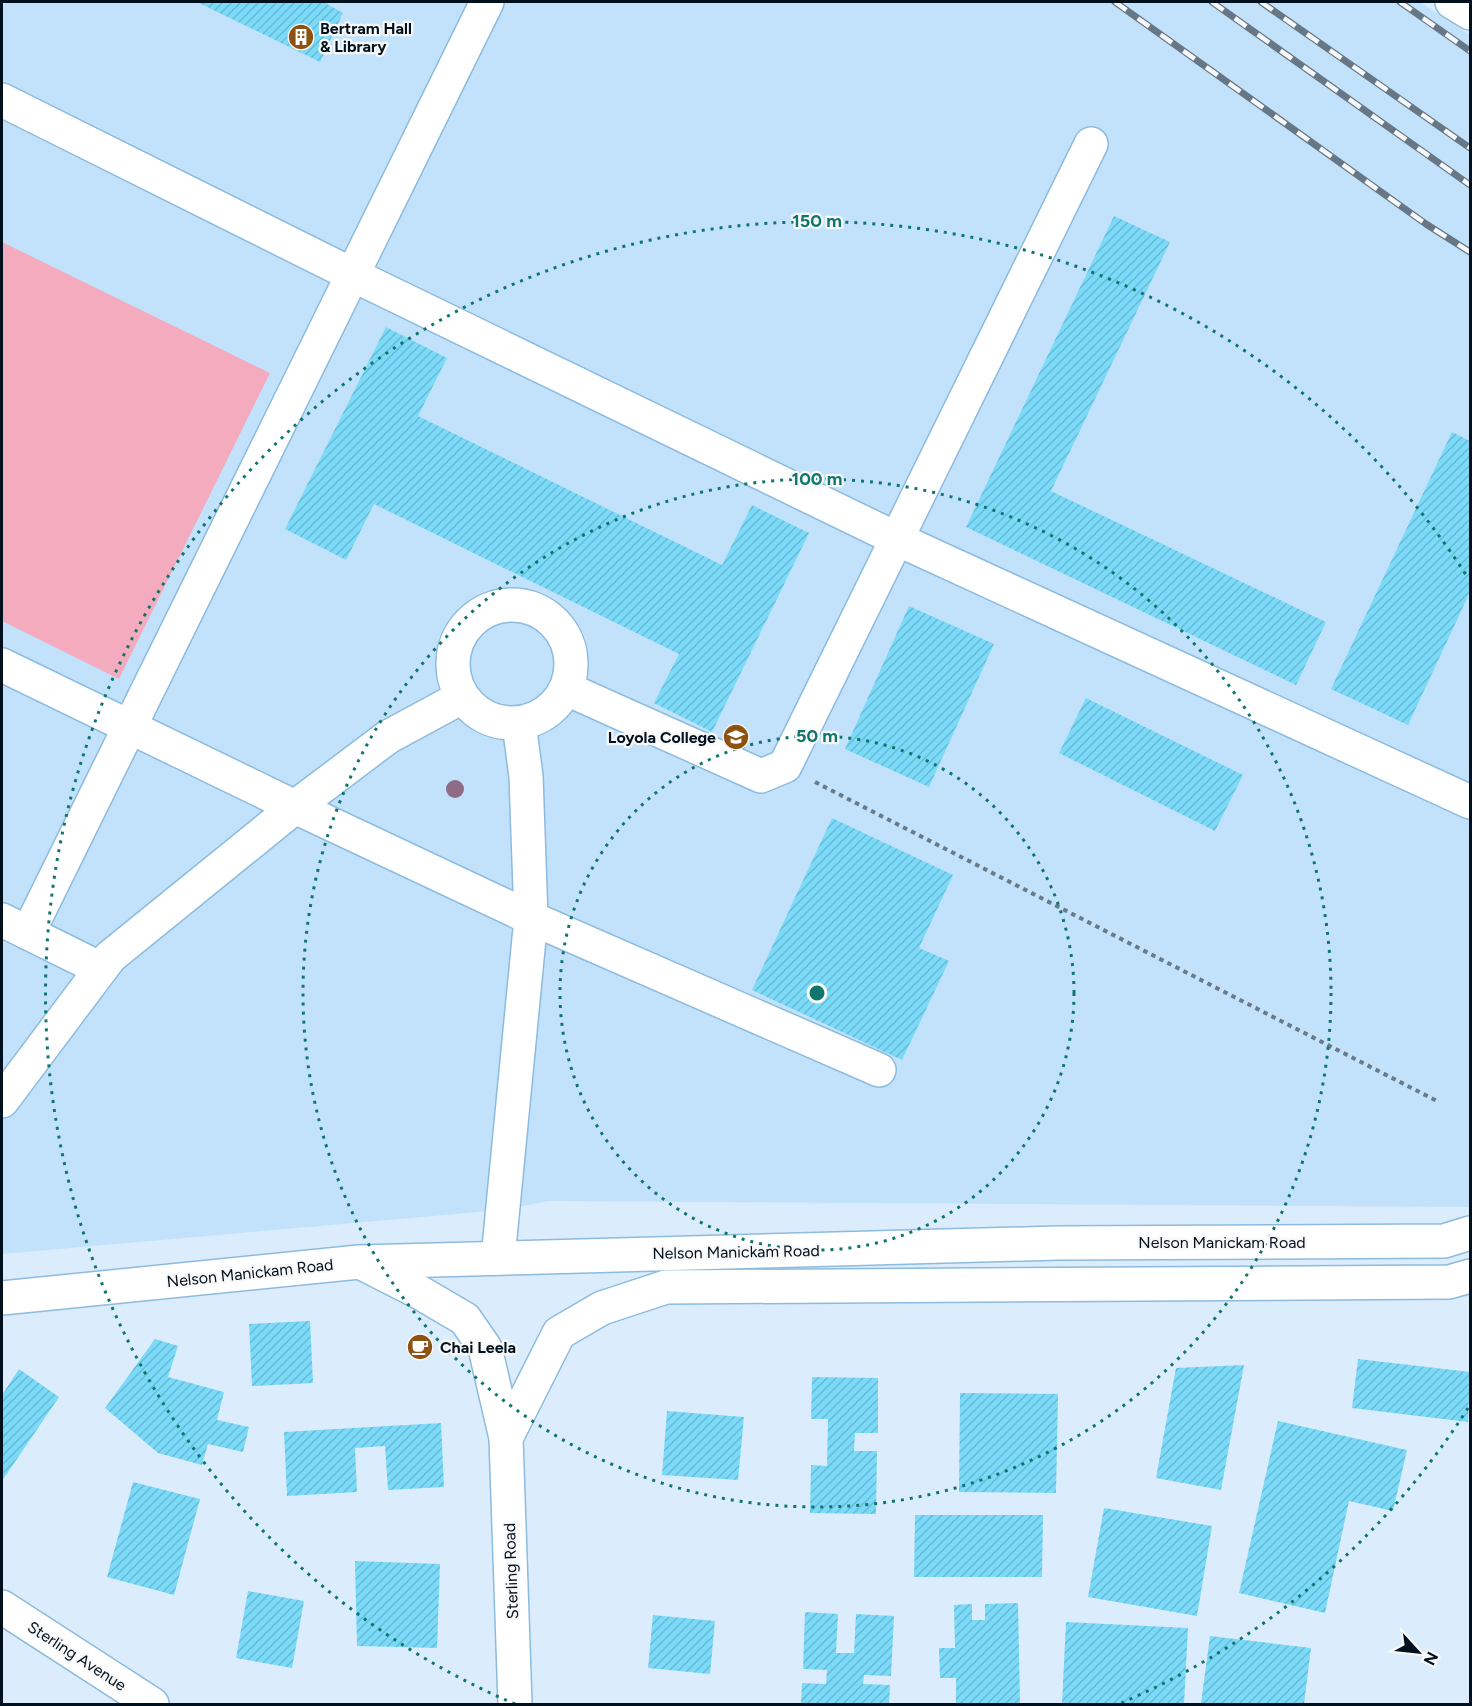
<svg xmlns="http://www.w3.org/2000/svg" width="1472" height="1706" font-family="Figtree,sans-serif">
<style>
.built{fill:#c2e2fc}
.garden{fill:#f4abbe}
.building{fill:url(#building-hatch)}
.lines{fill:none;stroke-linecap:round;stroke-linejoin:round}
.minor-casing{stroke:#8cbbdf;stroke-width:36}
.major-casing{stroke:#8cbbdf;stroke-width:36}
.path{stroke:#697a88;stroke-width:4;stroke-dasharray:4.5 4.5;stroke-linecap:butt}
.minor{stroke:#fff;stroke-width:33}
.major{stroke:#fff;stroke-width:33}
.rail-casing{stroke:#677785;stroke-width:7}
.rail{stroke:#f8f8f8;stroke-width:4.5;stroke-dasharray:14;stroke-linecap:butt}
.tree{fill:#906b85}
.ring{fill:none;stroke:#0f766e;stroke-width:3;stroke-dasharray:3 6}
.labels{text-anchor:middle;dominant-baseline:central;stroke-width:4.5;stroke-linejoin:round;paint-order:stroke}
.poi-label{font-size:16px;font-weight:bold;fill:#01101d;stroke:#f8f8f8;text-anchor:start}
.street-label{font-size:16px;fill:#01101d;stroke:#f8f8f8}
.centre{fill:#0f766e;stroke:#f8f8f8;stroke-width:3}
.ring-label{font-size:18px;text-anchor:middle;font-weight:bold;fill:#0f766e;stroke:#f8f8f8;stroke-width:4.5;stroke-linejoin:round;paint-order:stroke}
</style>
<defs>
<pattern id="building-hatch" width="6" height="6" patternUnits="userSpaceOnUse" patternTransform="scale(1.5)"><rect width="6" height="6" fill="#7cdaf9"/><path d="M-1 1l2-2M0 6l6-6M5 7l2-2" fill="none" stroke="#69bad5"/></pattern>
</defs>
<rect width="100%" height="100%" fill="#dbedfc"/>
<polygon class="built" points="2,2 1420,2 1470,35 1470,1207 549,1201 502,1210 2,1254"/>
<polygon class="garden" points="2,242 270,373 119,679 2,621"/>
<g class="building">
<polygon points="197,2 328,2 327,4 343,13 320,62"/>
<polygon points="1114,216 1170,242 1051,491 1326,622 1296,685 966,527"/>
<polygon points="386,327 447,358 418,416 722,565 752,505 809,533 712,732 654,703 679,654 374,504 346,560 285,529"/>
<polygon points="1452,432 1470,441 1470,592 1408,725 1331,689"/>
<polygon points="909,606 994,644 929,787 845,749"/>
<polygon points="1086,698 1243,775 1215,831 1059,753"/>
<polygon points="832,818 953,875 919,948 949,961 902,1060 752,990"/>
<polygon points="310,1321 313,1383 252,1386 249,1324"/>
<polygon points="155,1339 178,1346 168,1377 224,1392 217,1420 249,1427 243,1452 208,1444 202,1465 158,1453 105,1408"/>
<polygon points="1358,1359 1470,1372 1468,1422 1352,1408"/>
<polygon points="1244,1365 1221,1490 1156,1478 1176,1368"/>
<polygon points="19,1369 59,1397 2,1481 2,1395"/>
<polygon points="812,1377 878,1378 878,1433 855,1433 854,1451 877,1451 876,1514 810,1513 811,1465 827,1466 828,1419 811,1419"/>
<polygon points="960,1393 1058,1394 1056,1493 959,1492"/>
<polygon points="667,1411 744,1417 738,1480 662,1475"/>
<polygon points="1278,1421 1407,1450 1393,1511 1349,1501 1325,1613 1239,1593"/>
<polygon points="441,1423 444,1487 388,1490 385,1446 355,1448 357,1492 287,1496 284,1432"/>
<polygon points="133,1482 200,1499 174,1595 107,1577"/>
<polygon points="1104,1508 1212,1526 1197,1616 1088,1597"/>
<polygon points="915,1515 1043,1515 1042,1577 914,1577"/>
<polygon points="355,1561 440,1564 437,1648 357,1646"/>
<polygon points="248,1591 304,1601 292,1668 236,1658"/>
<polygon points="1018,1603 1020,1704 956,1704 956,1678 940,1678 939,1648 955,1648 954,1605 972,1604 972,1620 985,1620 985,1604"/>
<polygon points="805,1612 838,1614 836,1653 854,1653 856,1614 894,1616 891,1676 864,1675 863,1684 890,1685 889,1704 801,1704 802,1683 826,1684 827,1670 803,1669"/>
<polygon points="653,1615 715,1621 710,1674 648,1668"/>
<polygon points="1066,1622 1188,1628 1184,1704 1062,1704"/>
<polygon points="1210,1636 1311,1648 1304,1704 1201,1704"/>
</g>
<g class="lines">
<g class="minor-casing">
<g id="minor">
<polyline points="1452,2 1470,13"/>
<polyline points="2,100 353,275 897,539 1470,802"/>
<circle cx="512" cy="664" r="59"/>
<polyline points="2,665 295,807 531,918 498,1258"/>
<polyline points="567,689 761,776 785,766 1091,144"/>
<polyline points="519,724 526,776 531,918 879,1070"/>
<polyline points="2,920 101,969"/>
<polyline points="28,933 487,2"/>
<polyline points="2,1101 110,957 295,807 388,737 462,697"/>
</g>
</g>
<g class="major-casing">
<g id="major">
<polyline points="364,1264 419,1292 465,1319 485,1348 506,1438 515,1704"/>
<polyline points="2,1298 359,1262 1058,1243 1444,1241 1470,1233"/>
<polyline points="506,1438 559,1333 602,1308 666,1287 1449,1282 1470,1276"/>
<polyline points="2,1607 152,1704"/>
</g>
</g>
<polyline class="path" points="815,782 1437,1101"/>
<use href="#minor" class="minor"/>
<use href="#major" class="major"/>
<g class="rail-casing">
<g id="rail">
<polyline points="1115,2 1426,224 1470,252"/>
<polyline points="1212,2 1470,185"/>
<polyline points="1261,2 1470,148"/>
<polyline points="1400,2 1470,51"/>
</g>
</g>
<use href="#rail" class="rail"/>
</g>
<circle class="tree" cx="455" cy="789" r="9"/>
<g class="ring">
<circle cx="817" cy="993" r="257"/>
<circle cx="817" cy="993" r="514"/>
<path d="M1468 1408A772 772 0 0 1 1119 1704M515 1704A772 772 0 1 1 1468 578"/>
</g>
<defs>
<g id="building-disc" transform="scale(1.35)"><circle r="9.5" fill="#8d520f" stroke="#f8f8f8"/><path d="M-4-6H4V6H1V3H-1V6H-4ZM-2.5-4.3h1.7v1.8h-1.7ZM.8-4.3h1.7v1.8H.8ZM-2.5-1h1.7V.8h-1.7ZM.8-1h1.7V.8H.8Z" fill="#fff"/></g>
<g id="university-disc" transform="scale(1.35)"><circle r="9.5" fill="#8d520f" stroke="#f8f8f8"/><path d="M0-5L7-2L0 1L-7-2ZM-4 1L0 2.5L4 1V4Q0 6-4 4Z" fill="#fff"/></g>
<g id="cafe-disc" transform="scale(1.35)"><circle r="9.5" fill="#8d520f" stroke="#f8f8f8"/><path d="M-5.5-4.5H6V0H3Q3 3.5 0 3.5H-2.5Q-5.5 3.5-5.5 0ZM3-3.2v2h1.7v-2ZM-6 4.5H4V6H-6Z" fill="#fff"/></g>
</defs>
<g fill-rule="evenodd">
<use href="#building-disc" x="301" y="37"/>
<use href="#university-disc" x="736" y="737"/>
<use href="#cafe-disc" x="420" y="1347"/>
</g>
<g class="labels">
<g class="poi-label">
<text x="320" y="28">Bertram Hall<tspan x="320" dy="18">&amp; Library</tspan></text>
<text x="716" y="737" text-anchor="end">Loyola College</text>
<text x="440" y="1347">Chai Leela</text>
</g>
<g class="street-label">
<text x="1222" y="1242">Nelson Manickam Road</text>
<text transform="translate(736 1252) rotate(-1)">Nelson Manickam Road</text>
<text transform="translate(250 1273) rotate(-6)">Nelson Manickam Road</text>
<text transform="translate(511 1571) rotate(-92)">Sterling Road</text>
<text transform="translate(77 1656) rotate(33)">Sterling Avenue</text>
</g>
</g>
<circle cx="817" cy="993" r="9" class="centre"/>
<g class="ring-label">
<text x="817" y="227">150 m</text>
<text x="817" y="485">100 m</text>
<text x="817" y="742">50 m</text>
</g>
<rect width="1472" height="1706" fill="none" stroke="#01101d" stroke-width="6"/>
<g transform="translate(1418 1652) rotate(117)" stroke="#f8f8f8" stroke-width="4.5" paint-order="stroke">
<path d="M0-4.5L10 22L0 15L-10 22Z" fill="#01101d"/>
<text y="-9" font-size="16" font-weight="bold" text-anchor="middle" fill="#01101d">N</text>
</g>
</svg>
